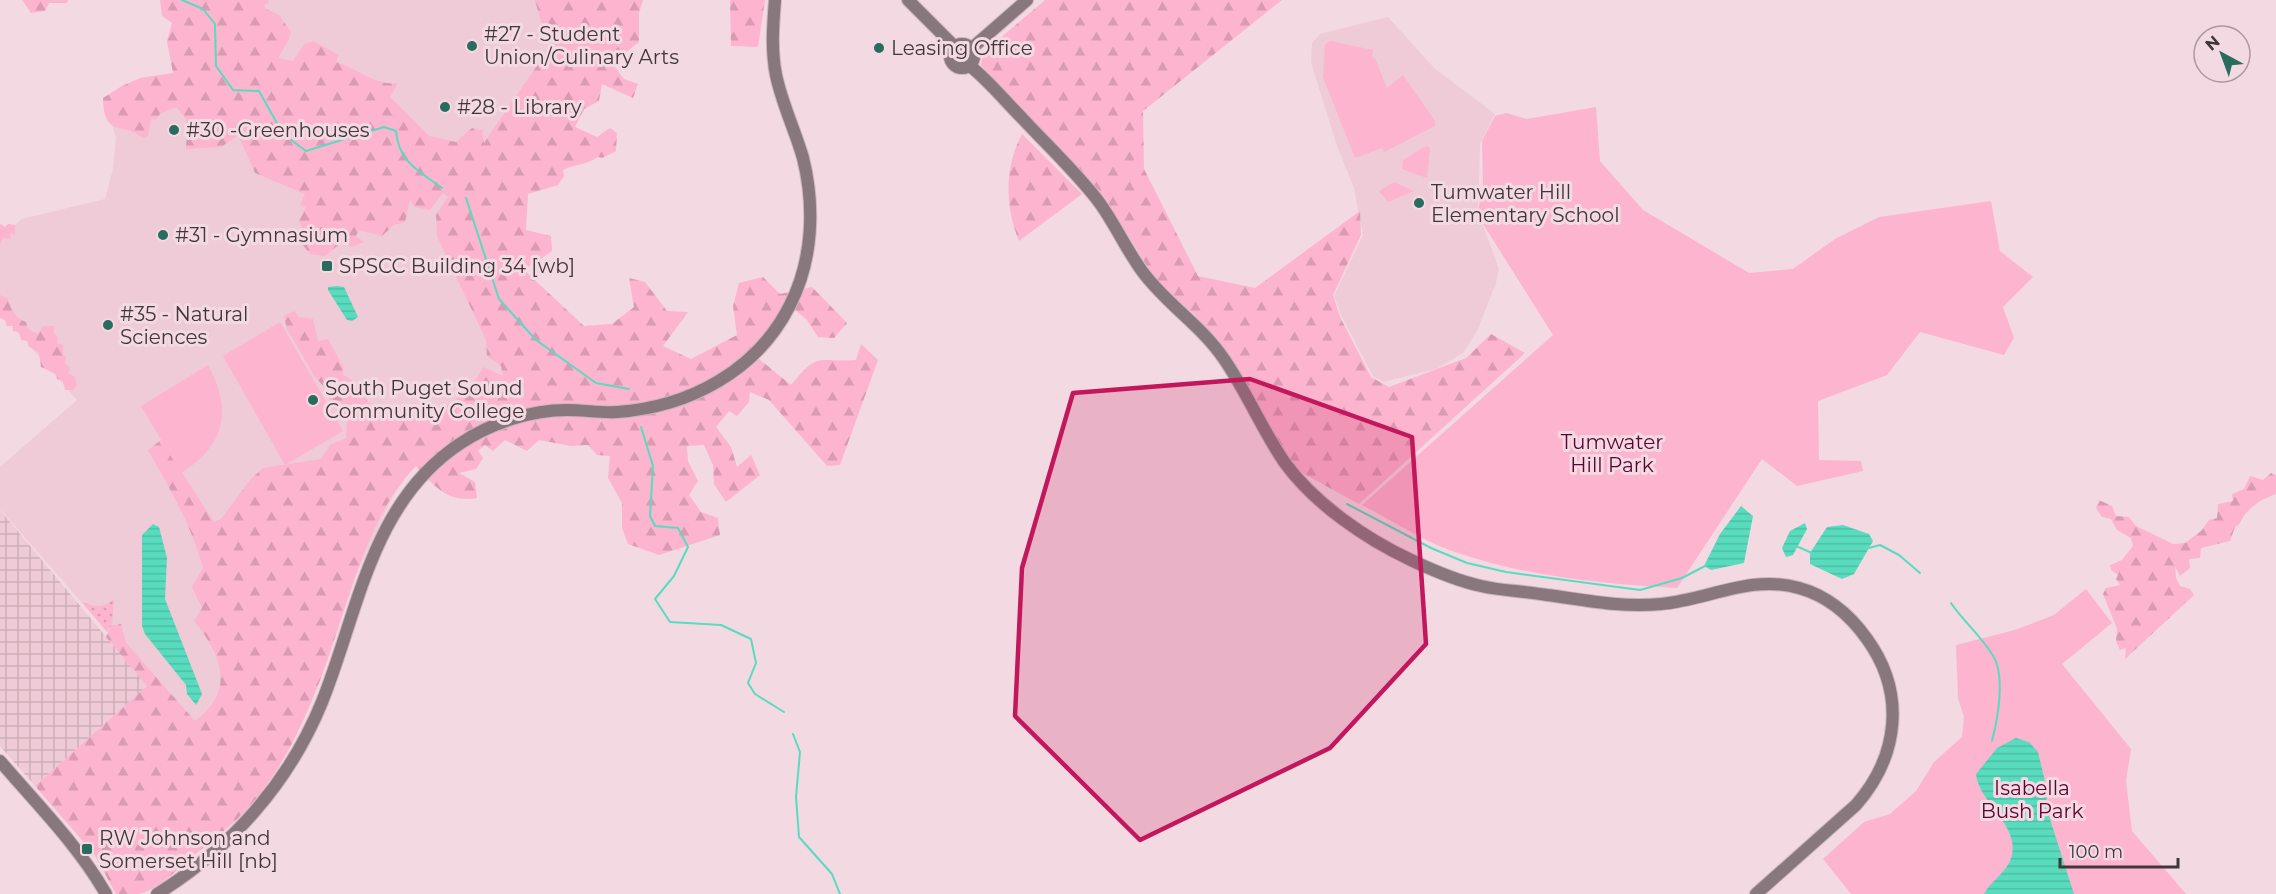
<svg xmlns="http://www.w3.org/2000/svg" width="2276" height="894" font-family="Montserrat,sans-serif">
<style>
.built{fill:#eecbd6}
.industrial{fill:url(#industrial-grid)}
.grass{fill:url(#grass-dots)}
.forest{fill:url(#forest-firs)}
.park{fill:#fdb4ce}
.water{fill:url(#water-rules)}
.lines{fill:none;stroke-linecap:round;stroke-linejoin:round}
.stream{stroke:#59dcbe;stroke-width:2}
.secondary-casing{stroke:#ccb5bd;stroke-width:14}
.secondary{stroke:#88787d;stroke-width:12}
.marked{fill:#c2185b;fill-opacity:0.2;stroke:#c2185b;stroke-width:4.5;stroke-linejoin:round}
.poi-dot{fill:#296b5c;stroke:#f3d9e2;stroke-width:2}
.labels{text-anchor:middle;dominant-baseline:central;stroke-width:6;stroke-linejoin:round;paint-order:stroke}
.poi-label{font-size:20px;fill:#41373a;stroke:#f3d9e2;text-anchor:start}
.park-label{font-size:20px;fill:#5c0533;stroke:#f3d9e2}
</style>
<defs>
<pattern id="industrial-grid" width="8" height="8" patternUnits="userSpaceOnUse" patternTransform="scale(1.5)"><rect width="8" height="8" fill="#eecbd6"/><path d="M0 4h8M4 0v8" fill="none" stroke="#cdafb8"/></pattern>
<pattern id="grass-dots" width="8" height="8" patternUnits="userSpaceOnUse" patternTransform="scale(1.5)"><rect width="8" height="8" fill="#fdb4ce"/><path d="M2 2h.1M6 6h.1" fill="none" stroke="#da9bb2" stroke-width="1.8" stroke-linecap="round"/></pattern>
<pattern id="forest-firs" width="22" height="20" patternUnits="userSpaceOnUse" patternTransform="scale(1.5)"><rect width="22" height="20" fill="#fdb4ce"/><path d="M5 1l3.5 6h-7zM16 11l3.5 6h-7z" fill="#da9bb2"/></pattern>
<pattern id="water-rules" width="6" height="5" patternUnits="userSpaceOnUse" patternTransform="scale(1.5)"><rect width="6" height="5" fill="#59dcbe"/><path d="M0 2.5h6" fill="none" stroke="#4fbda4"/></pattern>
</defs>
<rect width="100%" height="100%" fill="#f3d9e2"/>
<g class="built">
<polygon points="174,0 636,0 448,206 607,405 416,465 408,474 393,496 357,573 320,681 291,746 255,801 0,509 0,467 77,400 0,312 0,238 22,219 105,199 113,169 116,137 103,98 176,79"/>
<polygon points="1388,17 1435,69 1495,114 1480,144 1478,212 1499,269 1496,283 1477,331 1463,353 1436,369 1383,382 1373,376 1341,315 1334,296 1363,235 1354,188 1336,143 1311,62 1312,43 1320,34"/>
</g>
<polygon class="industrial" points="0,510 147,686 35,786 0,746"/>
<path class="grass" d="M114 599 112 625 107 632 82 602C97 607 102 609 114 599Z"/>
<g class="forest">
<polygon points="22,0 68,0 67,3 49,3 45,11 31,13"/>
<path d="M160 0H268L269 3 264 5 266 9 279 15 291 32 288 41 278 58 293 61 304 44 313 41 339 55 336 62C357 68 375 86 398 83L390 97 429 136 456 142 472 128 482 130 484 143 556 38 541 22 535 0H643L639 13V42L612 63 624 79 638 84 633 98 602 84 599 101 584 109 575 127 597 137 610 128 617 133 616 151 602 158 598 157C587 165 575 164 563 170L564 176 558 185 528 194 526 230 551 236 552 251 524 270 584 326 612 324 634 307 629 278 645 282 667 311 688 312 663 346 691 359 737 335 733 306 739 283 763 277 780 294 812 287 847 323 834 338 818 337 807 320 790 306 753 354 791 385C820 350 816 363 856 360L861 344 878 360 840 465 827 466 769 400 750 392 749 402 737 416 729 411 716 427 731 447 737 467 751 455 760 475 726 502 714 484 713 465 704 445 687 446 688 461 698 481 689 495 701 512 718 518 720 535 659 555 628 544 622 528V503L608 478 610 456 597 455 588 445 571 446 539 440 527 451 505 440 493 451 485 445 478 451 483 458 476 469 459 473 475 482 477 498C446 503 435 486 416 466 365 517 346 614 320 680 304 722 284 765 255 800 239 820 218 836 198 852 186 863 154 892 139 894 132 894 124 894 116 894L94 854 35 786 147 686 106 637 112 625 121 624 126 643 195 721C236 691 222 655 194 621L202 608 192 587 203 568C191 524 170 489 148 450L161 440 214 522 221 519 250 480 263 468 321 459 330 445 346 438 347 420 332 406 325 388 315 377 287 329 284 316 294 311 299 317 313 319 318 341 328 339 343 367V375C360 382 363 401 378 411 411 435 469 400 483 367L503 376 501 366 487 356 486 340 437 236 436 215 448 197 443 193 430 210 414 207 410 200 405 222 394 225 382 236 359 230 356 236 364 242 352 247 343 241 325 256 310 254 299 240 303 230 299 221 306 207 300 205 305 194 255 173 238 135 221 147 186 149V119L176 107 160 114 156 120 151 119 148 136 143 138C121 121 104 138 103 98L122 86 140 78 173 73 167 41 172 23 162 16Z"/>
<polygon points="730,0 765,0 758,47 731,46"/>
<polygon points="1045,0 1282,0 1143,111 1144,169 1198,276 1255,288 1360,211 1361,235 1333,295 1340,317 1371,377 1389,387 1466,358 1491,334 1525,353 1359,504 1295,469 1229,355 1194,314 1158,284 1105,198 981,65 983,53"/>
<path d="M1022 134 1082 194 1019 241C1005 207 1004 168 1022 134Z"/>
<polygon points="8,224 15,225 15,234 10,233 11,239 3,238 0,245 0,224 5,227"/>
<path d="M0 295 8 299C11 309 14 318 26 322L28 329 38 334 43 326H54V333L58 337 57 343 63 345V354L66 357 65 364 70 367 68 373 75 377 77 385 73 390H65L63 381 57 379 56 374 41 367 39 353 28 346V341L21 340 19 332 13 331V326H7L5 320 0 318Z"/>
<path d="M2271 473 2276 475V494C2264 498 2256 503 2247 512 2241 517 2243 523 2235 527L2230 541 2201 548 2200 558 2189 559 2190 568 2180 576 2175 566 2176 578 2180 586 2190 589 2194 595 2125 659 2126 648 2120 650 2116 641 2117 629 2103 594 2106 588 2120 585 2116 579 2118 575 2111 570 2110 565 2122 560 2133 546 2131 538 2117 530 2111 519 2102 517 2096 508 2099 500 2112 506 2116 516 2129 517 2136 526 2173 544 2185 543 2201 531 2209 520 2217 518 2218 504 2233 501 2232 494 2244 489 2250 476 2263 480Z"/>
</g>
<g class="park">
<polygon points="1330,41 1373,50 1372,58 1375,58 1387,88 1403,75 1435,121 1435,126 1384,152 1382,148 1355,158 1323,77 1325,45"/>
<path d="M1596 107 1600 161 1643 210 1749 273 1793 269 1835 239 1879 217 1991 201 2000 251 2033 277 2003 307 2014 338 2004 355 1920 332 1887 375 1818 401 1819 460 1861 461 1863 471 1797 486 1762 459 1677 588C1602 584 1523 576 1452 551 1421 540 1391 520 1362 505L1553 335 1483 224 1478 212 1483 184 1482 141 1495 116 1506 113 1527 119Z"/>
<polygon points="1426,146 1430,148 1427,178 1402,169 1403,160"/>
<polygon points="1394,182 1414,191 1388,202 1379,191"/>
<polygon points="280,322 343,431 285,465 223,356"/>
<path d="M208 365C233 411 225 445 181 473L141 406Z"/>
<polygon points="2086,589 2112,623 2062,664 2131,749 2126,781 2132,831 2186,894 1851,894 1823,859 1864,822 1890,814 1916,791 1934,762 1962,737 1964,717 1958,698 1956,645 2015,630 2054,615"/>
</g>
<g class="water">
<polygon points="337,286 344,287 358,317 352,321 347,320 328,290 328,287"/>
<polygon points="1741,506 1753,516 1744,563 1711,570 1704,566 1720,534"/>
<polygon points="1805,523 1807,529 1793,555 1786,557 1782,548 1790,531"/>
<polygon points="153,524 159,527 167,558 165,599 202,694 196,705 187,694 186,685 145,634 142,626 142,535"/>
<polygon points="1843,525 1869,534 1873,541 1854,574 1842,579 1810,564 1810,553 1827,527"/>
<path d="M2016 738 2029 742 2038 752 2044 777 2048 813 2074 894H1984C1990 882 2004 874 2010 861 2024 827 1979 804 1976 774L1997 748Z"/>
</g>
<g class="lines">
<g class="stream">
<path d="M182 0 203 9 215 24 216 66 233 90 259 91 283 134 306 151 384 127 396 131C399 163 418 170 442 188"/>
<polyline points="466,198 499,299 536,340 596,383 629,389"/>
<polyline points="641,427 653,466 650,516 655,526 678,528 688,547 674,576 655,599 670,622 721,625 751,639 756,663 748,683 755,694 784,712"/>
<polyline points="1347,504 1431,548 1467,563 1506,572 1640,590 1682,578 1707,565"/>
<polyline points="1796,546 1812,553"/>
<polyline points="1869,548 1880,545 1899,555 1920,573"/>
<path d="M1951 603C1963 621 1980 635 1992 654 2006 674 1998 718 1992 741"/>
<polyline points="793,734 800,752 796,797 799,837 832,874 840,894"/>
</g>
<g class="secondary-casing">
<g id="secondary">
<polyline points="908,0 954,46"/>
<circle cx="962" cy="56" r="12"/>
<polyline points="972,48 1027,0"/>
<path d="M970 66C989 81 1005 101 1022 118 1048 146 1076 172 1099 202 1115 224 1126 249 1142 271 1166 304 1201 325 1224 359 1247 392 1262 430 1285 463 1315 504 1366 539 1411 560 1432 570 1458 581 1481 586 1502 591 1525 591 1547 595 1585 600 1622 608 1661 604 1708 600 1751 574 1799 588 1828 596 1850 615 1867 639 1906 693 1899 756 1856 805L1756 894"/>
<path d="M0 761C36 803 78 845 106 894"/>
<path d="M157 894C231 848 289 783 322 702 359 610 371 502 461 443 491 423 531 410 567 410 584 410 601 413 617 412 689 407 757 371 790 305 813 260 815 206 803 158 795 130 782 104 776 75 771 50 773 25 775 0"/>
</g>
</g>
<use href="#secondary" class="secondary"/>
</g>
<path class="marked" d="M1250 379 1412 437 1426 644 1330 748 1140 840 1015 716 1022 568 1073 393Z"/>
<g class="poi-dot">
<circle cx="472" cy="46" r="6"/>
<circle cx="879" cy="48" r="6"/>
<circle cx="445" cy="107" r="6"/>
<circle cx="174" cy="130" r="6"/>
<circle cx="1419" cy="203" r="6"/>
<circle cx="163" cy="235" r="6"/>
<rect x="321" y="260" width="12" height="12" rx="3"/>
<circle cx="108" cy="325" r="6"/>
<circle cx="313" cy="400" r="6"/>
<rect x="81" y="843" width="12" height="12" rx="3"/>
</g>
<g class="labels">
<g class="poi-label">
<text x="484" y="34">#27 - Student<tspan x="484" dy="23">Union/Culinary Arts</tspan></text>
<text x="891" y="48">Leasing Office</text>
<text x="457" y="107">#28 - Library</text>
<text x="186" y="130">#30 -Greenhouses</text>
<text x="1431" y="192">Tumwater Hill<tspan x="1431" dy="23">Elementary School</tspan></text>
<text x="175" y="235">#31 - Gymnasium</text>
<text x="339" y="266">SPSCC Building 34 [wb]</text>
<text x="120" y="314">#35 - Natural<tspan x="120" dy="23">Sciences</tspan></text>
<text x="325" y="388">South Puget Sound<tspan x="325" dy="23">Community College</tspan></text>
<text x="99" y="838">RW Johnson and<tspan x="99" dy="23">Somerset Hill [nb]</tspan></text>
</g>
<g class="park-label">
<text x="1612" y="442">Tumwater<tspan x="1612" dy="23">Hill Park</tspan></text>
<text x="2032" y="788">Isabella<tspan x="2032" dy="23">Bush Park</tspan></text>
</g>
</g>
<g transform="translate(2222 54) rotate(319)"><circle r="28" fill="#f3d9e2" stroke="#ac989f" stroke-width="1.5"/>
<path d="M0-4.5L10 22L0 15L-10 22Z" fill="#296b5c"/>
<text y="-9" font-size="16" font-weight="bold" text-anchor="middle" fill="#41373a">N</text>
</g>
<path d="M2060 858v9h118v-9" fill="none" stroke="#41373a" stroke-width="3"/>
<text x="2069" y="858" font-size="18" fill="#41373a" stroke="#f3d9e2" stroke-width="4.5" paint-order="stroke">100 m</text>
</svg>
